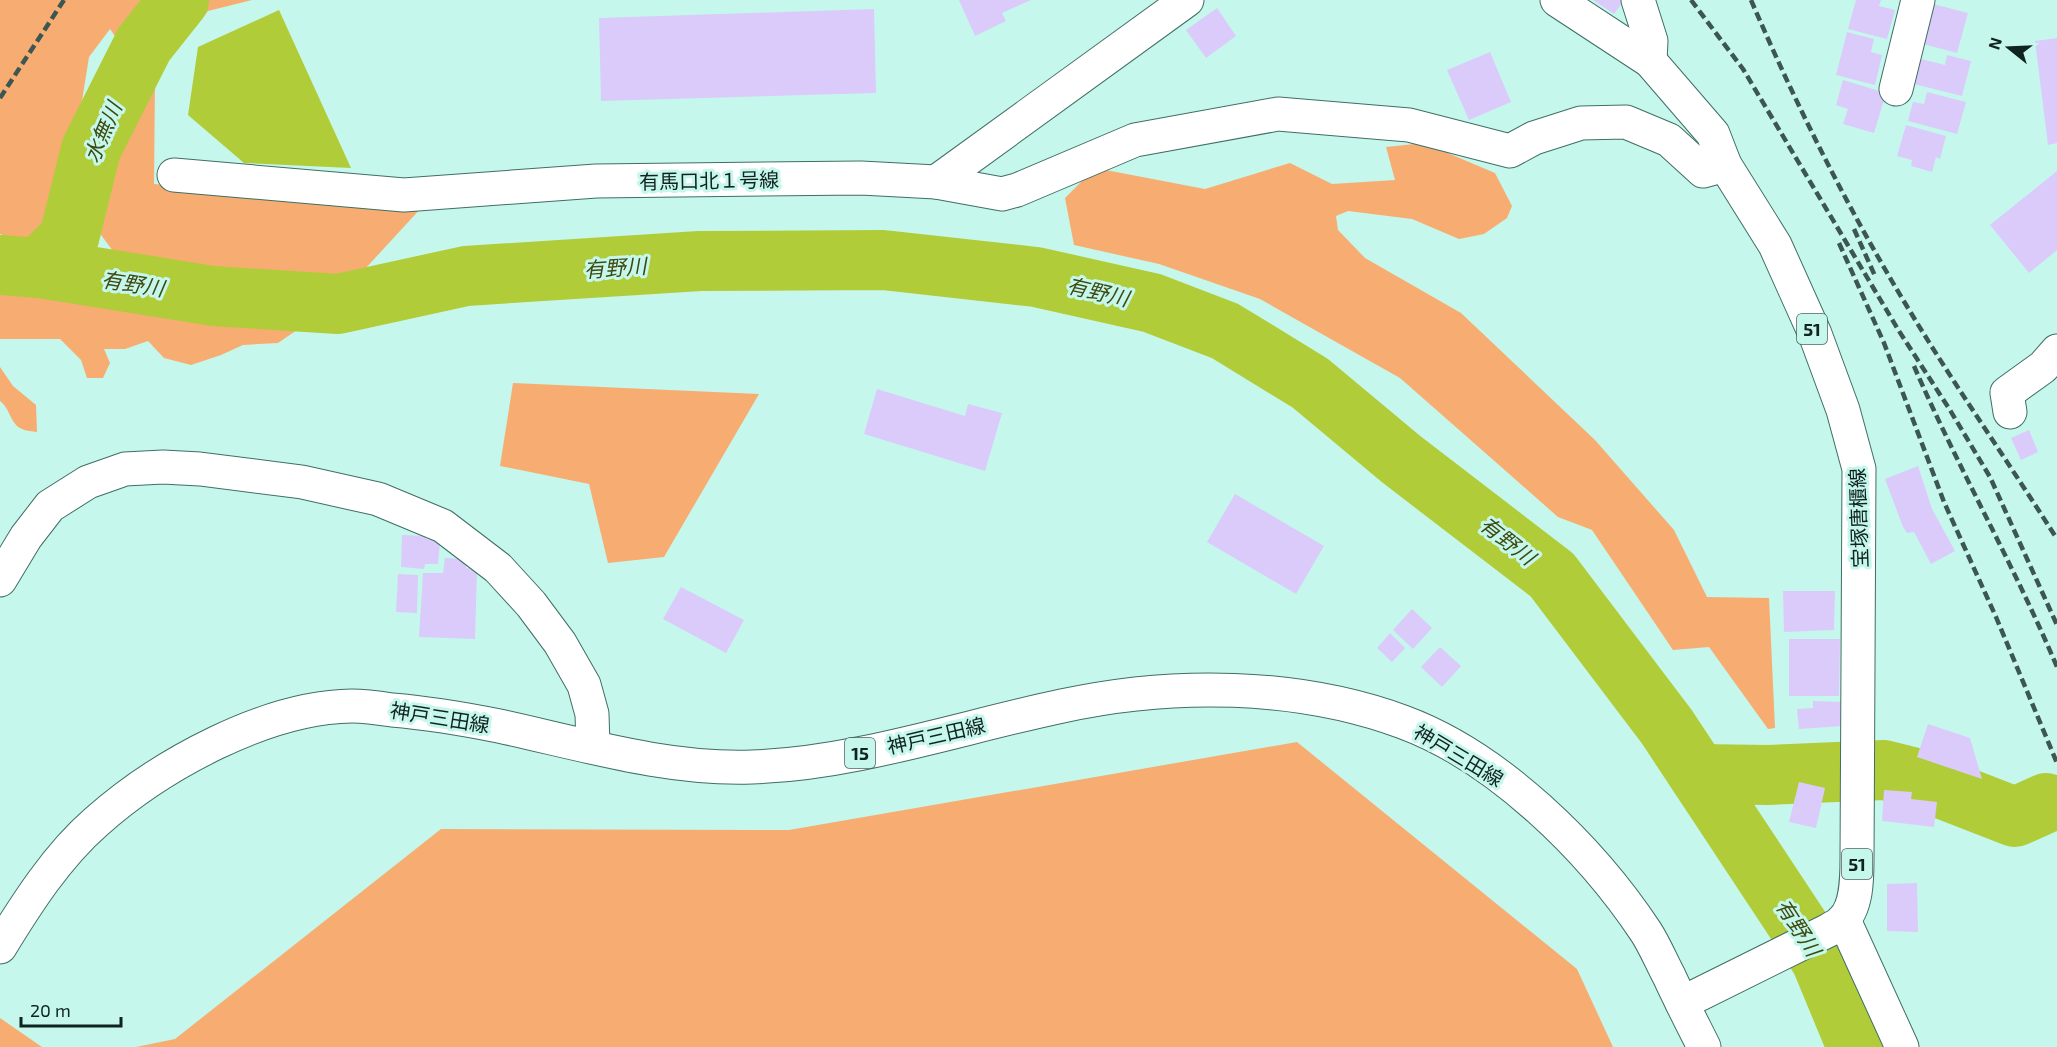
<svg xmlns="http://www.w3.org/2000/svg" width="2057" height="1047" font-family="'Exo 2','Noto Sans JP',sans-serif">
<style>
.green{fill:#f7ad71}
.water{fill:#b1cc39}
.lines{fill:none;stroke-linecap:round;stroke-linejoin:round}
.river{stroke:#b1cc39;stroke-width:60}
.building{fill:#dbcbfb}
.minor-casing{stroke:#406e64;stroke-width:35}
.major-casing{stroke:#406e64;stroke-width:35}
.minor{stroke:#fff;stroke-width:33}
.major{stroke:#fff;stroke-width:33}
.rail{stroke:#3c5651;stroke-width:4.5;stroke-dasharray:9 4.5;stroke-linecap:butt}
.labels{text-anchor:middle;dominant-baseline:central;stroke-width:6;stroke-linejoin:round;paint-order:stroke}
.shield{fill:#c6f7ec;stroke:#47635c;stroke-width:1.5}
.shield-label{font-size:18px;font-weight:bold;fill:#10231f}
.street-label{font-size:20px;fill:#10231f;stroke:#c6f7ec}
.water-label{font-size:21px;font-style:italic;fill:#3e4910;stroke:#c6f7ec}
</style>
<rect width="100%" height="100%" fill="#c6f7ec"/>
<g class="green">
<polygon points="0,0 252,0 208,11 155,78 154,184 423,206 364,270 235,290 191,284 113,251 95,227 101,157 116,117 128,55 110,29 89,57 78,126 56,191 52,231 32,246 0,234"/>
<polygon points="1424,143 1495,173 1512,206 1507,218 1484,234 1459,239 1412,219 1348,211 1336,216 1338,230 1365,258 1461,313 1595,440 1674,530 1707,597 1769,598 1775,728 1768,729 1709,647 1673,650 1592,530 1558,517 1400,378 1260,299 1159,264 1074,245 1065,198 1095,168 1205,189 1290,163 1332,184 1395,180 1386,147"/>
<polygon points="96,265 162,295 242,306 297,330 278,343 243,345 221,355 191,365 164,358 148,341 125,349 104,349 110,363 103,378 87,378 81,360 60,339 0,339 0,275 59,280"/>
<path d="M0 367 13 386 36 405 37 432C32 431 26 431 22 429 10 424 10 408 0 401Z"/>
<polygon points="513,383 759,394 664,557 608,563 589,484 500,466"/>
<polygon points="1297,742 1577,969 1613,1047 136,1047 175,1039 441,829 789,830"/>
<polygon points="0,1018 42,1047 0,1047"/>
</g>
<polygon class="water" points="279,10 351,168 244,163 188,115 198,47"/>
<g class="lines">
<g class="river">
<polyline points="0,265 39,268 213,296 338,304 466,276 700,261 883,260 1036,277 1152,303 1225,331 1310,383 1401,459 1552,575 1667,727 1821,960 1857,1047"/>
<polyline points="39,268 69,238 91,149 144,44 179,0"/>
<polyline points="1698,774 1768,775 1884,770 1912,777 2015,817 2046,803"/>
</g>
</g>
<g class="building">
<polygon points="959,0 1031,0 1002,13 1006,21 975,36"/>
<polygon points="1593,0 1624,0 1614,14"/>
<polygon points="1856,0 1881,0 1879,6 1895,10 1887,39 1848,29"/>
<polygon points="1933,4 1968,13 1957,53 1923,44"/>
<polygon points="1217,8 1236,36 1206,58 1186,30"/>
<polygon points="874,9 876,93 601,101 599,18"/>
<polygon points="1847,32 1874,39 1871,52 1882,55 1875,85 1836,75"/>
<polygon points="2057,38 2057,143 2048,145 2035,41"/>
<polygon points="1490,52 1511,102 1469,120 1447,70"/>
<polygon points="1947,55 1971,61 1962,96 1914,84 1921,59 1945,65"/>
<polygon points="1843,80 1886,93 1874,133 1843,124 1848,109 1836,105"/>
<polygon points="1927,92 1966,102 1957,134 1908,121 1913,102 1924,104"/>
<polygon points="1906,125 1946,136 1940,159 1936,157 1932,172 1911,166 1912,160 1897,156"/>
<polygon points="2057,171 2057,250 2029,273 1990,225"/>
<polygon points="877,389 965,416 968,404 1002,413 985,471 864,434"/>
<polygon points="2029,430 2038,452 2021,460 2011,438"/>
<polygon points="1918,466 1932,509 1955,551 1931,564 1914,532 1907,533 1903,527 1885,479"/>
<polygon points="1235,494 1324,546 1296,594 1207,542"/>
<polygon points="402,535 426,536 426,539 440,541 438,564 425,564 424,569 401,567"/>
<polygon points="445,558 467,559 466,568 477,569 475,639 419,637 423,573 443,573"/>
<polygon points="398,574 418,575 417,613 396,612"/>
<polygon points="681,587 744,620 726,653 663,619"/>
<polygon points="1783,591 1835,591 1834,630 1784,632"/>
<polygon points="1412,609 1432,628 1413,649 1393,630"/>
<polygon points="1390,633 1405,648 1392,662 1377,648"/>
<polygon points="1789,639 1840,639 1839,696 1789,696"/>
<polygon points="1440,647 1461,666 1442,687 1421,667"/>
<polygon points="1813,701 1842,702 1843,726 1799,729 1797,709 1813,708"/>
<polygon points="1928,724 1970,738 1982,779 1917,757"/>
<polygon points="1799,782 1825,788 1816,828 1789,822"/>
<polygon points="1884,790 1912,792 1911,799 1937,802 1934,827 1882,821"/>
<polygon points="1917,883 1918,932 1887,931 1887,884"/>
</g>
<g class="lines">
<g class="minor-casing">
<g id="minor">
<polyline points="1638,0 1651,41 1650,61"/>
<polyline points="1896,89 1918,0"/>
<polyline points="174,175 404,195 596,181 861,178 936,182 1002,194 1017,190 1135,140 1278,114 1409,125 1510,151 1534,138 1581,123 1626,122 1669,140 1703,171 1725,165"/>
<polyline points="936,182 1187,0"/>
<polyline points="2010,412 2007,393 2043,367 2057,351"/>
<polyline points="0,580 26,537 50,506 88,482 125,469 163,467 200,469 302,482 378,499 443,526 498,568 531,604 560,643 584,685 592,714 593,746"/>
<polyline points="1844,920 1902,1047"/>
</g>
</g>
<g class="major-casing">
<g id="major">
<path d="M1557 0 1650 61 1713 134 1725 165 1775 245 1815 334 1843 410 1859 469 1857 859C1857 878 1857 908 1842 921 1839 925 1833 927 1829 930L1682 1003"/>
<path d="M0 947C27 903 57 856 96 822 160 765 266 707 352 706 365 706 379 708 392 710 428 713 464 719 499 726 582 744 667 770 752 767 854 764 962 727 1062 706 1172 682 1297 683 1403 722 1498 757 1591 849 1646 932 1655 946 1661 961 1669 976 1680 1000 1692 1023 1704 1047"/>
</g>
</g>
<use href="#minor" class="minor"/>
<use href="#major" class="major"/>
<g class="rail">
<polyline points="1691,0 1743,69 1899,331 1950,410 1990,477 2057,625"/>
<path d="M1751 0C1797 107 1850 213 1911 313 1957 389 2009 463 2057 539"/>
<polyline points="0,98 64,0"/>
<polyline points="1854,229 1875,276"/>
<polyline points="1839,243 1884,343 1944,502 1996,617 2057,763"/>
<path d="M1914 366C1958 468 2014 565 2057 667"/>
</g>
</g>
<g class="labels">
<g class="shield">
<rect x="1797" y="314" width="30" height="30" rx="4.5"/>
<rect x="845" y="738" width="30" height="30" rx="4.5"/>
<rect x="1842" y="849" width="30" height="30" rx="4.5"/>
</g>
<g class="shield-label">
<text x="1812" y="329">51</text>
<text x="860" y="753">15</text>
<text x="1857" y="864">51</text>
</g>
<g class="street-label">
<text transform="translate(709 180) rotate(-1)">有馬口北１号線</text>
<text transform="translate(1858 518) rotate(-92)">宝塚唐櫃線</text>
<text transform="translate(440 717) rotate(9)">神戸三田線</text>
<text transform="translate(936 735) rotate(-13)">神戸三田線</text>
<text transform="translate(1459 755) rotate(31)">神戸三田線</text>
</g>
<g class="water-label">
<text transform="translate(102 132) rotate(-67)">水無川</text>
<text transform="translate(615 267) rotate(-4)">有野川</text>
<text transform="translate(133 283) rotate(9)">有野川</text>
<text transform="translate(1098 291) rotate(13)">有野川</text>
<text transform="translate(1508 540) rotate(38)">有野川</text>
<text transform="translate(1799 927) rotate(57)">有野川</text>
</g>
</g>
<g transform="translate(2009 48) rotate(288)" stroke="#c6f7ec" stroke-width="4.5" paint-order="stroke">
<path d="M0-4.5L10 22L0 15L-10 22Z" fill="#10231f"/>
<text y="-9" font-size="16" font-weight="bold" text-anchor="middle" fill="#10231f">N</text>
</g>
<path d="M21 1017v9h100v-9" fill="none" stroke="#10231f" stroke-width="3"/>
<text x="30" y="1017" font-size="18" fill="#10231f" stroke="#c6f7ec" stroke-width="4.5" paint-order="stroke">20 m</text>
</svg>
